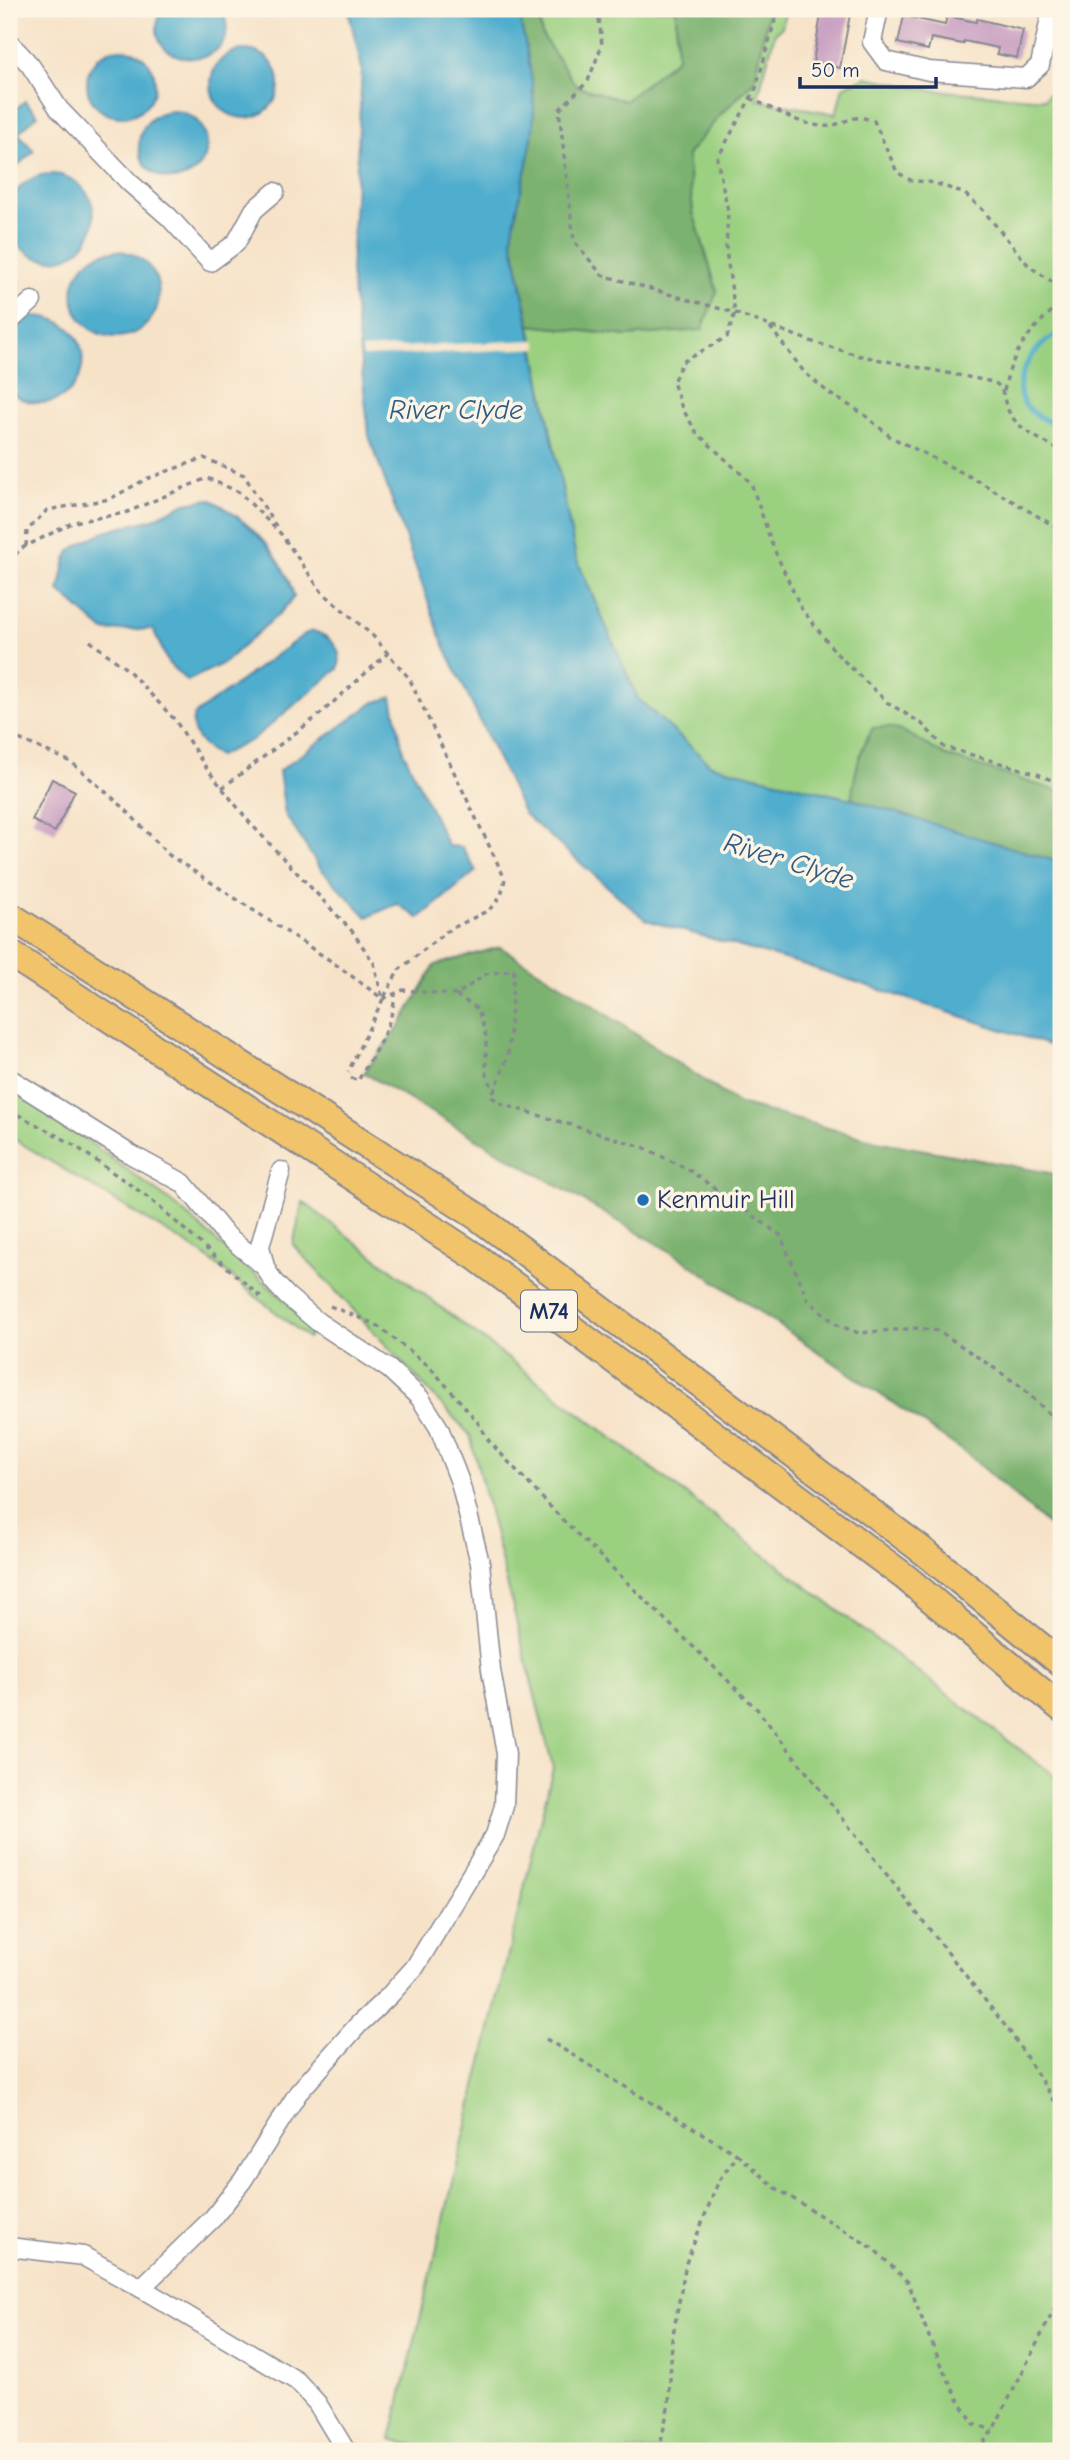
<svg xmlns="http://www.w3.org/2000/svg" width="1070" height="2460" font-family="'Comic Neue',sans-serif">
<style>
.green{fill:#9bd081;stroke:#5b8070;stroke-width:2}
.forest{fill:#7cb26f;stroke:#4c7066;stroke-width:2}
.water{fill:#4fadcd;stroke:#356e96;stroke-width:2}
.pier{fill:#f6e2c7}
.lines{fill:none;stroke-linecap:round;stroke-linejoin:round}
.stream{stroke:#4fadcd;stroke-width:5}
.building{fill:#c79dc1}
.minor-casing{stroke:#888892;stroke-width:21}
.highway-casing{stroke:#888892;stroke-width:30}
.path{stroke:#888892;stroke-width:3.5;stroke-dasharray:5 5;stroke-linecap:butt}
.minor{stroke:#fff;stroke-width:18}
.highway{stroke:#f1c36a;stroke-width:26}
.poi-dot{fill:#1f6fb2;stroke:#fcf5e5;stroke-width:2.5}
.labels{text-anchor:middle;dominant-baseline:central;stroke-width:7;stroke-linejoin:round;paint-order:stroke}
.shield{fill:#fcf5e5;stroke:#5e6a86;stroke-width:2}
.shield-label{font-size:24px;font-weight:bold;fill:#1b2f5e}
.poi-label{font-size:26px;fill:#1b2f5e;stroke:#fcf5e5;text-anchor:start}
.water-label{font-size:28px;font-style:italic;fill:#2d5b85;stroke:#fcf5e5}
</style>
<rect width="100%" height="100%" fill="#fcf5e5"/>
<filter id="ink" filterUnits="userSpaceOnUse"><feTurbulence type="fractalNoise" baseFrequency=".0143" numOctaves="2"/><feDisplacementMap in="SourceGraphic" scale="14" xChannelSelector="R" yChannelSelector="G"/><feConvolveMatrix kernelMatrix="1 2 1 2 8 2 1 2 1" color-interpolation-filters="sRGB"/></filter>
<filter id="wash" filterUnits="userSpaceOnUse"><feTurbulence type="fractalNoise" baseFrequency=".00686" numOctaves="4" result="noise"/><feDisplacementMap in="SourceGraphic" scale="28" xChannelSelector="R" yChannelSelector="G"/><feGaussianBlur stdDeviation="1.57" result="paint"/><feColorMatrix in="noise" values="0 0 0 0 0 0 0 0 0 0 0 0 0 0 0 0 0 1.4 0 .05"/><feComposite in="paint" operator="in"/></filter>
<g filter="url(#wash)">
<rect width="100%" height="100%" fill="#f6e2c7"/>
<g class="green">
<polygon points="537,9 676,9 677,58 625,101 576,86 542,35"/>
<polygon points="769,9 786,9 782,27 775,33 757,100 836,114 843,87 866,77 930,90 1045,99 1048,94 1061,95 1061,863 851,799 711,765 638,699 576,558 530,325 628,336 717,290 693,212 687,155 719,116 755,80"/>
<polygon points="9,1084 169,1200 315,1326 308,1338 204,1255 9,1136"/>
<polygon points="303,1202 1061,1781 1061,2451 433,2451 391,2439 553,1768 470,1435 293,1245"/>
</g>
<g class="forest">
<polygon points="518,9 537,9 542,35 576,86 625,101 677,58 676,9 769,9 755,80 719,116 687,155 693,212 717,291 702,330 628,336 530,325 512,239 528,57"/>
<path d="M889 727 906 733 946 756 1061 792V863L851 799C855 774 859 749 873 728Z"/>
<polygon points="500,947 575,993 739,1104 876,1141 1061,1175 1061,1537 969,1455 678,1256 364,1073 401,1024 435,965"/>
</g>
<g class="water">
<path d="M162 9H222C251 74 132 74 162 9Z"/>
<path d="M348 9H518C526 50 539 95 532 138 527 172 516 204 512 239L576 558 638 699 711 765 851 799 1061 863V1049L801 964 646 920 524 814 443 643 369 436 351 272 362 69Z"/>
<circle cx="121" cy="83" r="34"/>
<circle cx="245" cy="84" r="34"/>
<polygon points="25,101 38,115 18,133 34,151 9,173 9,115"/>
<circle cx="173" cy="145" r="34"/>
<circle cx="51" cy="217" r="43"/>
<circle cx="116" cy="294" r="43"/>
<path d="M9 256C21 273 22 294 9 310Z"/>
<path d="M35 316C102 319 94 404 38 403 27 402 16 398 9 390V329L22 319Z"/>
<path d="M210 499C247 519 284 555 294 597L281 612 224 663 187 681 168 663 153 629 104 631 59 591 66 559 71 550 80 544 104 532 153 519 186 503Z"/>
<path d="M313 631C331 636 344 650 338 669L252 740 219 756C203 748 188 733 194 715L305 634Z"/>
<polygon points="392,697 403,751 448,846 462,847 476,871 419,918 397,904 367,917 319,867 285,814 279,771 373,703"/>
</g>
<polygon class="pier" points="536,340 538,348 363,357 362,349"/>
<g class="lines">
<path class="stream" d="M1061 333C1037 341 1004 384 1028 408 1036 417 1050 422 1061 427"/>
</g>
<g id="blocks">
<g class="building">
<polygon points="822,9 851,9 840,68 813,62"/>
<polygon points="904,16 945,25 947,16 976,22 977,19 1023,30 1017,58 997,54 998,48 964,41 963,44 931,38 928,50 898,43"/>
<polygon points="52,779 75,791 55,832 32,820"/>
</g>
</g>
</g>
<g filter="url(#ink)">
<use href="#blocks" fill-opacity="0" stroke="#888892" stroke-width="2"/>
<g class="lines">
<g class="minor-casing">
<g id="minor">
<polyline points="879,9 872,42 886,61 929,71 1026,78 1040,65 1052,9"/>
<polyline points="9,42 30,65 59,109 130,183 169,217 210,262 236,243 254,210 275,192"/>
<polyline points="9,322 32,301"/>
<polyline points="9,1078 130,1154 183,1183 225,1234 265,1267"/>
<polyline points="9,2247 83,2256 141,2288 213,2218 243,2180 298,2093 358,2025 389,1996 415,1967 495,1835 504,1806 506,1754 491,1670 480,1563 460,1482 439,1428 420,1398 389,1369 318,1322 287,1296 273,1281 265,1267 260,1246 281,1171"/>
<polyline points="141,2288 297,2381 317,2403 346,2451"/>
</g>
</g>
<g class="highway-casing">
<g id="highway">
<polyline points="9,915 478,1217 923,1551 1061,1663"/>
<polyline points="9,953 476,1257 905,1577 1061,1708"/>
</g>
</g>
<g class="path">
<path d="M598 9 602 45 588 81 559 110 574 241 602 275 735 313 813 342 861 356 993 382C1006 388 1002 399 1008 410 1017 430 1044 441 1061 451"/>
<polyline points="778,9 756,88 717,159 728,211 726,250 735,313 727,337 682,362 673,382 682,408 697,433 751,483 773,547 801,608 837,654 888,703 921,723 944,747 1035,773 1061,784"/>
<path d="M750 98C772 108 797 124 822 126 843 128 849 111 874 121L897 172 910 180 935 183 965 194 983 210 1029 266 1061 288"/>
<polyline points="770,327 804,372 830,394 862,413 891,437 975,479 1061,530"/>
<path d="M1004 391C1012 350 1030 330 1061 303"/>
<polyline points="26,546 27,531 47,510 110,499 146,479 204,458 244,475 277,528"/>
<polyline points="9,563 20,549 74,522 125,513 207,478 239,492 281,534 321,591 373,636 409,678 505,879 501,896 489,910 447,931 399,970 384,997"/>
<polyline points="90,641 129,671 175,720 207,769 250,823 352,931 374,963 382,997"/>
<polyline points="10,735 71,762 122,806 169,855 331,961 383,999 348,1072"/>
<polyline points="222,788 318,716 388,653"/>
<polyline points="456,995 478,1009 486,1036 486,1072 494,1093"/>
<polyline points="383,999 403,990 456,995 486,974 514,970 508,1056 492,1097 502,1104 643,1147 689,1170 780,1235 808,1300 837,1325 859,1333 918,1328 939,1331 1019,1385 1061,1425"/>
<path d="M351 1078 358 1081C373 1054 393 1026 395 994"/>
<polyline points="9,1110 71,1143 149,1198 264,1300"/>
<polyline points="330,1306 375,1324 430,1367 477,1421 489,1441 559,1516 757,1709 1010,2032 1061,2111"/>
<polyline points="546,2039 738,2155"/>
<polyline points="659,2451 669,2403 672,2340 686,2263 719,2180 738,2155 776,2188 874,2249 908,2282 931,2342 956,2396 974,2424 993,2430"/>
<polyline points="977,2451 993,2430 1061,2296"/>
</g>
<use href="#minor" class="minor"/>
<use href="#highway" class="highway"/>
</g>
</g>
<circle class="poi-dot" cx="643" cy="1200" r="7"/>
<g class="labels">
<rect class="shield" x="521" y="1290.5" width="56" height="41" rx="5"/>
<g class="shield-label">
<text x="549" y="1311">M74</text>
</g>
<g class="poi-label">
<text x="657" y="1200">Kenmuir Hill</text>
</g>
<g class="water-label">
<text x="456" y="410">River Clyde</text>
<text transform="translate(789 861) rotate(17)">River Clyde</text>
</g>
</g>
<rect width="1070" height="2460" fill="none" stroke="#fcf5e5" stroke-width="35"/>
<path d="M800 77v10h136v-10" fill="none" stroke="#1b2f5e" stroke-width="3.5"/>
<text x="811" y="77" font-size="21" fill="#1b2f5e" stroke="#fcf5e5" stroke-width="5" paint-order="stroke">50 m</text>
</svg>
